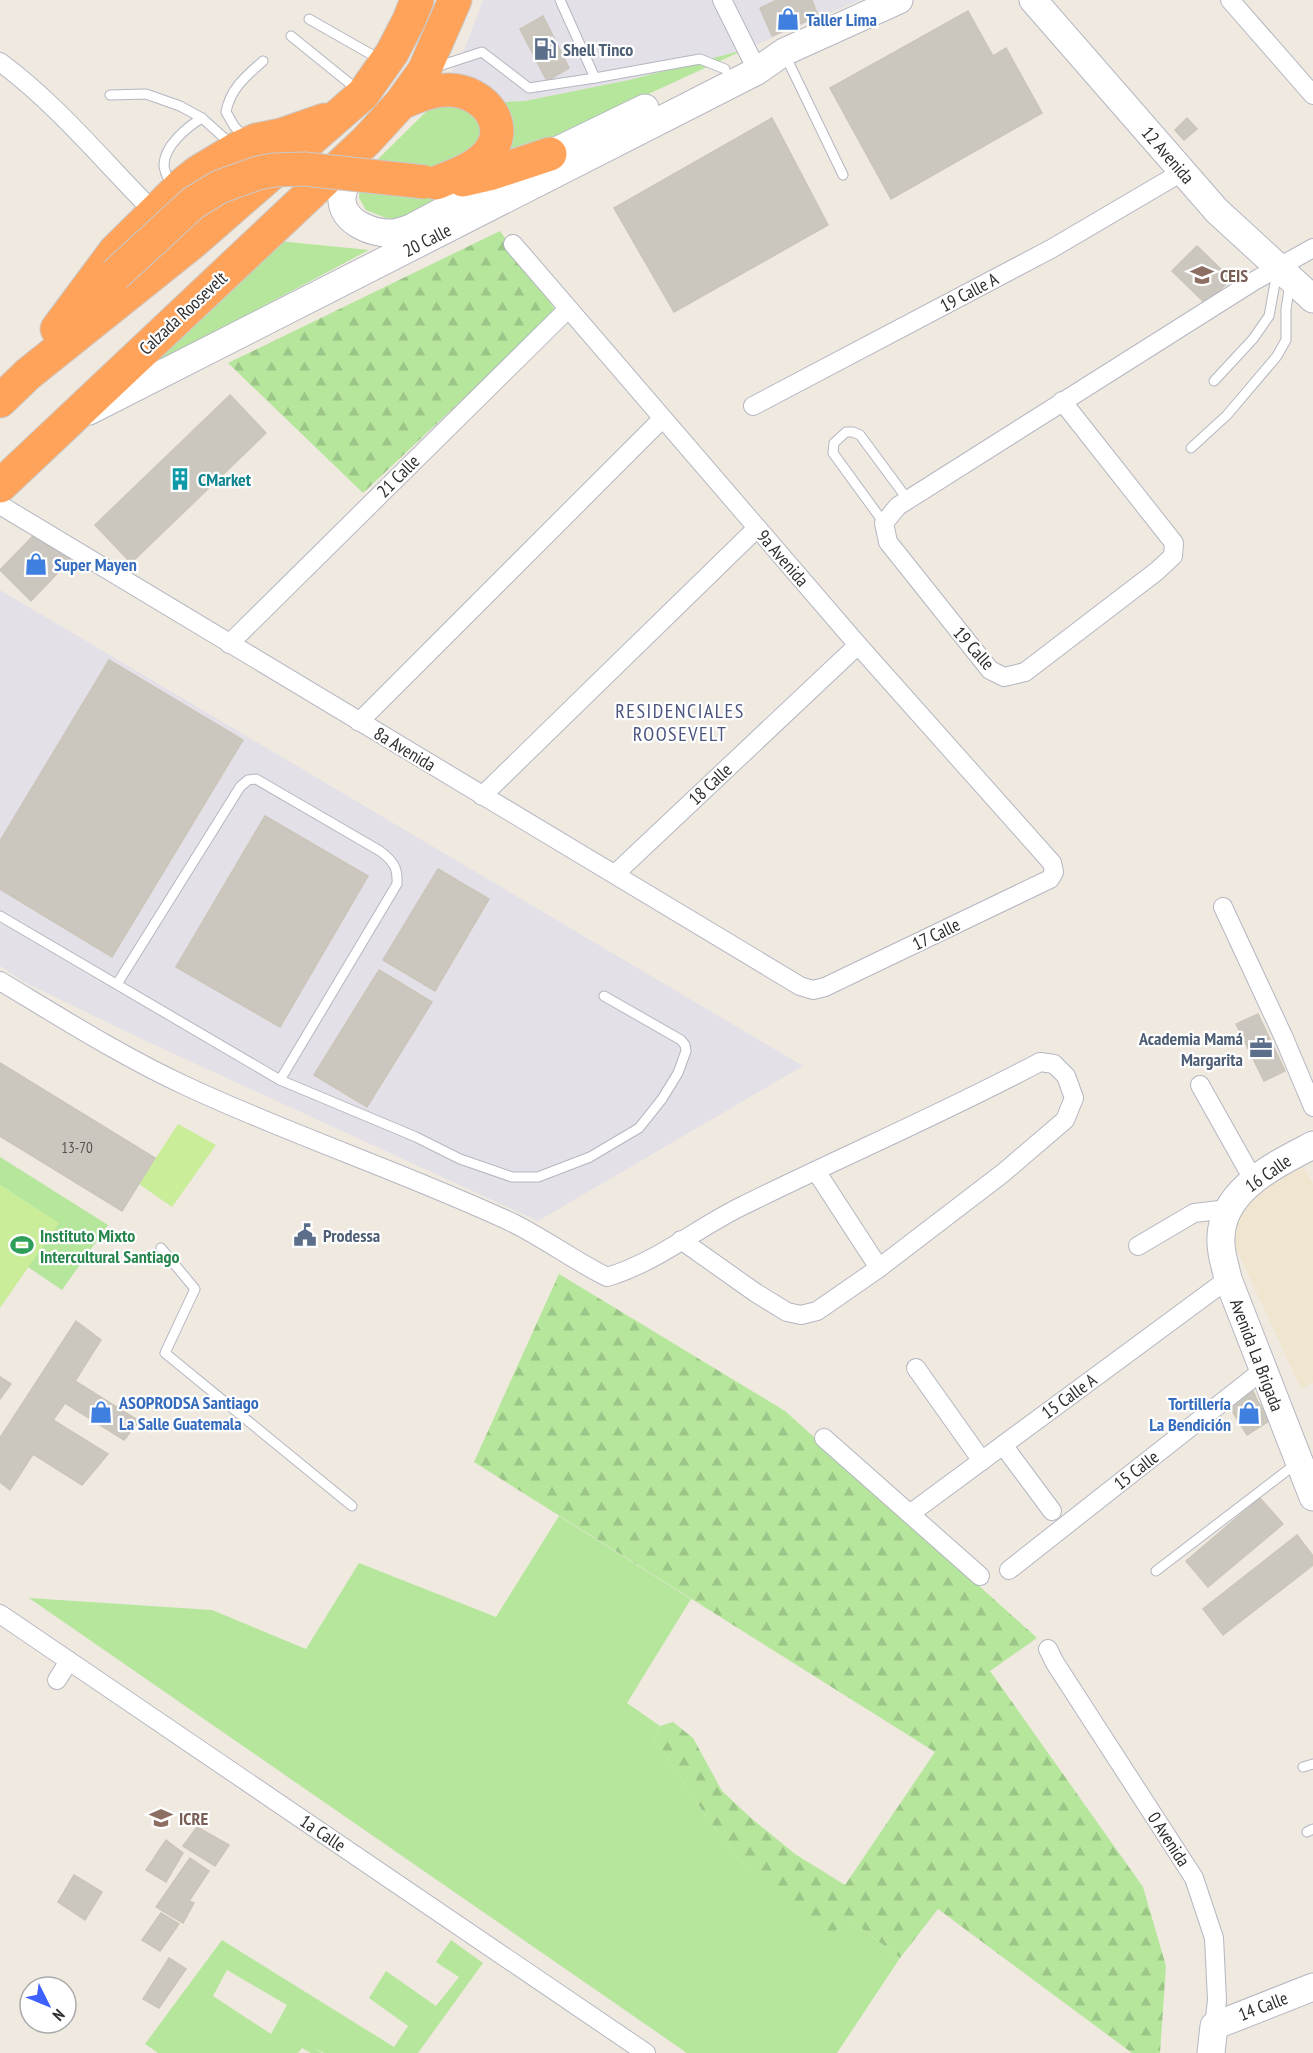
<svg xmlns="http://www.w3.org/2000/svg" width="1313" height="2053" font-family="'PT Sans Narrow',sans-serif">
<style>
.industrial{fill:#e3e0e8}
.education{fill:#f0e6d0}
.grass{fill:#b5e69c;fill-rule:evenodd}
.forest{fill:url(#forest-firs)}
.pitch{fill:#c9ed98}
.building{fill:#cbc7be;stroke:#cbc5b9;stroke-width:1.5}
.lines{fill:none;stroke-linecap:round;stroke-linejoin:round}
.lane-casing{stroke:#b4b6c1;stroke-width:11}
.street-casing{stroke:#b4b6c1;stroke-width:20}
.secondary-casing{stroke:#b4b6c1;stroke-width:29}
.highway-casing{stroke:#c9c9c9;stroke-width:35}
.lane{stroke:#fff;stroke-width:9}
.street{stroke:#fff;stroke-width:18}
.secondary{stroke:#fff;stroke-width:27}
.highway{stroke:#ffa35b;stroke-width:33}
.highway-bridge-casing{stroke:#c9c9c9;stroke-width:35;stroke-linecap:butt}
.highway-bridge{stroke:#ffa35b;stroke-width:33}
.labels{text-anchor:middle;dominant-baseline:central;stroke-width:4.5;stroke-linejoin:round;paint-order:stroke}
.number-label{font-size:15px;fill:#555452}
.shop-label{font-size:18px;font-weight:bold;fill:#366cbe;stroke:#fff;text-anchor:start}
.service-label{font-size:18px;font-weight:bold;fill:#4e5e75;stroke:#fff;text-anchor:start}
.street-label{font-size:18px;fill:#2e2e2e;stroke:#fff}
.education-label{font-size:18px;font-weight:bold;fill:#785e54;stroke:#fff;text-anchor:start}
.culture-label{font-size:18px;font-weight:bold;fill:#0d838f;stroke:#fff;text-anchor:start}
.leisure-label{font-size:18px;font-weight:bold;fill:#27864d;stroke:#fff;text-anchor:start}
.neighbourhood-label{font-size:20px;letter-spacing:1.5px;fill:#4c5580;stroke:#fff}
</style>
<defs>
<pattern id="forest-firs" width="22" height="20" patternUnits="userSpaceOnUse" patternTransform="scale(1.5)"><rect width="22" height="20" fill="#b5e69c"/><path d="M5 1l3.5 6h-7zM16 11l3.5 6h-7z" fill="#9cc687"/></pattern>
</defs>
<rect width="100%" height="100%" fill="#efe9e0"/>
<g class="industrial">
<polygon points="483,0 860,0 744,50 629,80 525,101 433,105 465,48"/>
<polygon points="0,590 803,1066 538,1221 142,1039 24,982 0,966"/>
</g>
<polygon class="education" points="1301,1162 1313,1184 1313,1383 1301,1389 1231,1237 1242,1197"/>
<g class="grass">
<polygon points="744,50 544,142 431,169 376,161 433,105 525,101 629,80"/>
<polygon points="492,182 411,221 386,218 366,210 359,198 360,183"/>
<polygon points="279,241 369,250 150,366"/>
<polygon points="0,1157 108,1225 62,1290 28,1267 58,1223 0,1185"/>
<polygon points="559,1516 691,1599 627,1703 660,1726 654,1738 710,1822 747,1868 847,1917 900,1958 837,2053 687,2053 29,1598 212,1610 306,1649 359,1563 496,1617"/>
<path d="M222 1940 394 2047 408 2026 369 1998 386 1971 436 2006 459 1977 436 1962 451 1940 483 1963 418 2053H324L314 2048 322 2053H311L302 2048 298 2053H158L145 2044ZM227 1970 287 2005 271 2034 213 1996Z"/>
</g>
<g class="forest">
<polygon points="500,231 556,311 363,493 228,363"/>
<polygon points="559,1274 785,1411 1037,1638 990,1671 1143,1887 1166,1966 1160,2053 1132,2053 938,1909 900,1958 847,1917 830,1937 817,1933 747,1868 710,1822 654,1738 660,1726 673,1722 693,1738 722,1791 751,1818 795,1854 845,1885 935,1752 474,1462"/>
</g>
<g class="pitch">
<polygon points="178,1124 216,1145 172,1207 139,1184"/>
<polygon points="0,1185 59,1223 0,1308"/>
</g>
<g class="building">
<polygon points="777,0 787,0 797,25 772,36 760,8"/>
<polygon points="787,0 812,0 818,16 797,25"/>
<polygon points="968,11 993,56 1006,48 1042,113 891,199 830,88"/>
<polygon points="543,16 569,68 547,81 520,29"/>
<polygon points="772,118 828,225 674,312 614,208"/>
<polygon points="1187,118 1197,129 1184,140 1175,130"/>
<polygon points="1197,246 1231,279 1206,304 1172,271"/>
<polygon points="230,395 266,433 131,563 95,525"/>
<polygon points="33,536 72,558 31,601 0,570"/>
<polygon points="109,660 243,740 112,957 0,889 0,841"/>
<polygon points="265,816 368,876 280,1027 176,967"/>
<polygon points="438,869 489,899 435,991 383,960"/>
<polygon points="379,970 432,1002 367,1107 314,1075"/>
<polygon points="1258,1014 1285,1071 1264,1081 1236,1024"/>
<polygon points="0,1063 155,1158 122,1211 0,1136"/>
<polygon points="76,1321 101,1340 75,1381 139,1421 124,1440 65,1403 53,1420 108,1454 82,1485 33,1454 10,1490 0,1482 0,1438"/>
<polygon points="0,1377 11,1384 0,1399"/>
<polygon points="1253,1391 1257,1400 1234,1414 1230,1406"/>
<polygon points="1257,1400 1264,1412 1241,1425 1234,1414"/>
<polygon points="1264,1412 1269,1421 1247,1435 1241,1425"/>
<polygon points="1260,1498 1283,1524 1208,1587 1186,1561"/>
<polygon points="1297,1535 1313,1556 1313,1565 1223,1635 1203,1609"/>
<polygon points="197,1827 229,1845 215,1866 183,1846"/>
<polygon points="166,1840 183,1853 166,1882 146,1870"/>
<polygon points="190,1858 209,1871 189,1901 194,1903 183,1923 156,1907"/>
<polygon points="74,1875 102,1892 85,1920 58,1902"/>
<polygon points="161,1913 179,1924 160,1951 142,1940"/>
<polygon points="169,1958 186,1969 159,2008 143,1999"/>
</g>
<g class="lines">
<g class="lane-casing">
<g id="lane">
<polyline points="560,0 595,78 700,59 725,69"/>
<polyline points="309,19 381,60"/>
<polyline points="291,36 359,91"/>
<polyline points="785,55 843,175"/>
<polyline points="433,68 482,52 529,88 595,78"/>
<polyline points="110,95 146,94 180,106 202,118"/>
<path d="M246 139 234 126 226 112C230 89 246 76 263 61"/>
<path d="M173 187C169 180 164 173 164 165 164 146 187 127 202 118L232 145"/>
<polyline points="1214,381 1253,339 1269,316 1277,272"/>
<polyline points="1191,448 1227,415 1277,356 1286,340 1286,309 1290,284"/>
<polyline points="884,523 833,453 834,443 846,432 853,432 860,435 908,500"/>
<polyline points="0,916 280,1080 416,1137 460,1159 512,1177 538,1177 590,1157 639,1128 662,1099 678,1073 686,1051 685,1045 681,1040 604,996"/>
<path d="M117 984 240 787 248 780 256 779 380 851C393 861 398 867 397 884L280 1080"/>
<polyline points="161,1248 195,1289 165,1353 352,1506"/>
<polyline points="1156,1571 1297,1463"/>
<polyline points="1303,1767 1313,1764"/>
<polyline points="1307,1832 1313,1829"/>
</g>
</g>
<g class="street-casing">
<g id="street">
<polyline points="722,0 751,58"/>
<polyline points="1230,0 1313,95"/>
<path d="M0 62C58 105 103 161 154 212"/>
<polyline points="1062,401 1174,543 1173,556 1157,571 1025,672 1004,677 990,670 888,542 884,523 898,506 1254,281 1313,248"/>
<polyline points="753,406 1051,249 1182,172"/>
<polyline points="0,505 800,986 813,990 825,987 1050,879 1054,872 1052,863 858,645 513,244"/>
<polyline points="229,644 568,309"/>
<polyline points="359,722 662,419"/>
<polyline points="482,796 757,528"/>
<polyline points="615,874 858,645"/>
<polyline points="1223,907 1284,1038 1313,1107"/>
<path d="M0 981C60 1017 123 1057 186 1086 293 1136 406 1173 513 1223 545 1239 575 1261 607 1277 655 1263 696 1229 740 1207 839 1158 942 1114 1040 1062L1054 1064 1066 1076 1074 1098 1065 1120 1003 1173 879 1268 817 1311 801 1315 787 1312 756 1293 681 1240"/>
<polyline points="1200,1085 1254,1181"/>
<polyline points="816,1171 879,1268"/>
<polyline points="1138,1246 1194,1213 1228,1209"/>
<polyline points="916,1368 982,1461"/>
<polyline points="824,1438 980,1576"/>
<polyline points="1003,1445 1052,1511"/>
<polyline points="911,1513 1228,1279"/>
<polyline points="1009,1570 1263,1370"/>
<polyline points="0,1614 646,2053"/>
<polyline points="1048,1649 1055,1663 1194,1878 1214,1938 1217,2000 1214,2026"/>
<polyline points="57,1680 69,1661"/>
</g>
</g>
<g class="secondary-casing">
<g id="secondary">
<polyline points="1033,0 1217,211 1313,299"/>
<path d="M359 157C353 170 341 187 342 201 344 223 373 234 393 233 399 232 405 230 411 228L550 154 645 108"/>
<polyline points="89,411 757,71 784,52 899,0"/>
<path d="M1313 1145C1275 1165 1218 1191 1221 1243 1221 1255 1226 1268 1228 1279L1313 1497"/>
<polyline points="1211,2053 1214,2026 1313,1987"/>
</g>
</g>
<g class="highway-casing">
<g id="highway">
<path d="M401 103C416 97 433 89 450 90 485 91 514 128 485 157 472 170 452 176 436 183"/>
<polyline points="463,180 489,174 550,154"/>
<polyline points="57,329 115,251 183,184 198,172 236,149 256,140 281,135 324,120"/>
<polyline points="0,401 28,374 193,242 363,94 392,53 409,20 417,0"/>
<polyline points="0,486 366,141 401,103 424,71 455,0"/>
</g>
</g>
<use href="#lane" class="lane"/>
<use href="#street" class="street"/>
<use href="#secondary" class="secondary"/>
<use href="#highway" class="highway"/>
<g class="highway-bridge-casing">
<polyline id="highway-bridge" points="115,275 193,203 219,187 258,173 274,170 304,169 425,182"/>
</g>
<use href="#highway-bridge" class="highway-bridge"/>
</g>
<defs>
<g id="shop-bare" transform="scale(1.8)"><path d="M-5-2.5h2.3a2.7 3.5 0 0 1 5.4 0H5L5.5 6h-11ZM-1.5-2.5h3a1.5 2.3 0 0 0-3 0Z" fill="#3f7fe0" stroke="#fff" stroke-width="2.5" paint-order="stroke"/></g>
<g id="fuel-bare" transform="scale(1.8)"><path d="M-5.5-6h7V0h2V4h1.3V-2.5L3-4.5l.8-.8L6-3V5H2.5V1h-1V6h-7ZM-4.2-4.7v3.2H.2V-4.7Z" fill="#5c6f8a" stroke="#fff" stroke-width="2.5" paint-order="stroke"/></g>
<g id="school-bare" transform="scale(1.8)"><path d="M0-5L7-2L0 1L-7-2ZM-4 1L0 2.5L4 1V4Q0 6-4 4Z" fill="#8d6e63" stroke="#fff" stroke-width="2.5" paint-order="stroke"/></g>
<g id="building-bare" transform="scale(1.8)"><path d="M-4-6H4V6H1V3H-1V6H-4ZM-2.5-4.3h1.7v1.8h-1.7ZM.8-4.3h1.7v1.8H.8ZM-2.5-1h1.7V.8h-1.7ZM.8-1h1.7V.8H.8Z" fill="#0f9aa8" stroke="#fff" stroke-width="2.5" paint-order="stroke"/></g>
<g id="office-bare" transform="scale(1.8)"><path d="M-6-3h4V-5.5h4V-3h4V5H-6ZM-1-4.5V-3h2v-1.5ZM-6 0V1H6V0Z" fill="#5c6f8a" stroke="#fff" stroke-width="2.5" paint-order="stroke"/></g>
<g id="civic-bare" transform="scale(1.8)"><path d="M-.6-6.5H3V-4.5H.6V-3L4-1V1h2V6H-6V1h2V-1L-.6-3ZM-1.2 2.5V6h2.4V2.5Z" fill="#5c6f8a" stroke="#fff" stroke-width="2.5" paint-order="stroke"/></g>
<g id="stadium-bare" transform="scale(1.8)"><path d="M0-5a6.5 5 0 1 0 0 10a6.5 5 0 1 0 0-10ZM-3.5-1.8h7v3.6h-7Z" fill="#2e9e5b" stroke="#fff" stroke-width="2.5" paint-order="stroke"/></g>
</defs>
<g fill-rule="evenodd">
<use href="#shop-bare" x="788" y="19"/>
<use href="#fuel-bare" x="545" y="49"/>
<use href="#school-bare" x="1202" y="275"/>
<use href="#building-bare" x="180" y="479"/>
<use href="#shop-bare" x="36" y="564"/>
<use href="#office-bare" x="1261" y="1048"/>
<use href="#civic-bare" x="305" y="1235"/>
<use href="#stadium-bare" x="22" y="1245"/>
<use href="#shop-bare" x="101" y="1412"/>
<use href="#shop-bare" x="1249" y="1413"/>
<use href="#school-bare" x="161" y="1818"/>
</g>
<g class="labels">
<g class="number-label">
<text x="77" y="1147">13-70</text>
</g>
<g class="shop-label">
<text x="806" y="19">Taller Lima</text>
<text x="54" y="564">Super Mayen</text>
<text x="119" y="1402">ASOPRODSA Santiago<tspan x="119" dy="21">La Salle Guatemala</tspan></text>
<text x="1231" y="1403" text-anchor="end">Tortillería<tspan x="1231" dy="21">La Bendición</tspan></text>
</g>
<g class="service-label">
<text x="563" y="49">Shell Tinco</text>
<text x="1243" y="1038" text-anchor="end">Academia Mamá<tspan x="1243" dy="21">Margarita</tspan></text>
<text x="323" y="1235">Prodessa</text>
</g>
<g class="street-label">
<text transform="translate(1168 155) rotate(49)">12 Avenida</text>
<text transform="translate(427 240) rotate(-27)">20 Calle</text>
<text transform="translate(969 292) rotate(-28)">19 Calle A</text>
<text transform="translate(183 313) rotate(-43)">Calzada Roosevelt</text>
<text transform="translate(398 476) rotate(-45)">21 Calle</text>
<text transform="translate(783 558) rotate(49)">9a Avenida</text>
<text transform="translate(974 648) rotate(48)">19 Calle</text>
<text transform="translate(405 749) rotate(31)">8a Avenida</text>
<text transform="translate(710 784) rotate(-43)">18 Calle</text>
<text transform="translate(936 934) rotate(-26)">17 Calle</text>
<text transform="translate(1268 1173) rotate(-35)">16 Calle</text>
<text transform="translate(1257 1355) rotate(69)">Avenida La Brigada</text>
<text transform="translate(1069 1396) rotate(-36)">15 Calle A</text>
<text transform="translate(1136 1470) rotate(-38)">15 Calle</text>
<text transform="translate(323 1833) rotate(34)">1a Calle</text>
<text transform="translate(1169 1839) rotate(57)">0 Avenida</text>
<text transform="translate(1263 2006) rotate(-21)">14 Calle</text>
</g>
<g class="education-label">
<text x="1220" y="275">CEIS</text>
<text x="179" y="1818">ICRE</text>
</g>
<g class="culture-label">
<text x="198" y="479">CMarket</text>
</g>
<g class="leisure-label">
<text x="40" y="1235">Instituto Mixto<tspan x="40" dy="21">Intercultural Santiago</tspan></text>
</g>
<g class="neighbourhood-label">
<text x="680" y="711">RESIDENCIALES<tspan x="680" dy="23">ROOSEVELT</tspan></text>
</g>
</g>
<g transform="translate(48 2005) rotate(133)"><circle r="28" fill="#ffffff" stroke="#ababab" stroke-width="1.5"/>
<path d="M0-4.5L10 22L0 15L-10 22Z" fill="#3e61fe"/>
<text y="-9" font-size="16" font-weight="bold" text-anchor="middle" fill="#2e2e2e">N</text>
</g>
</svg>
